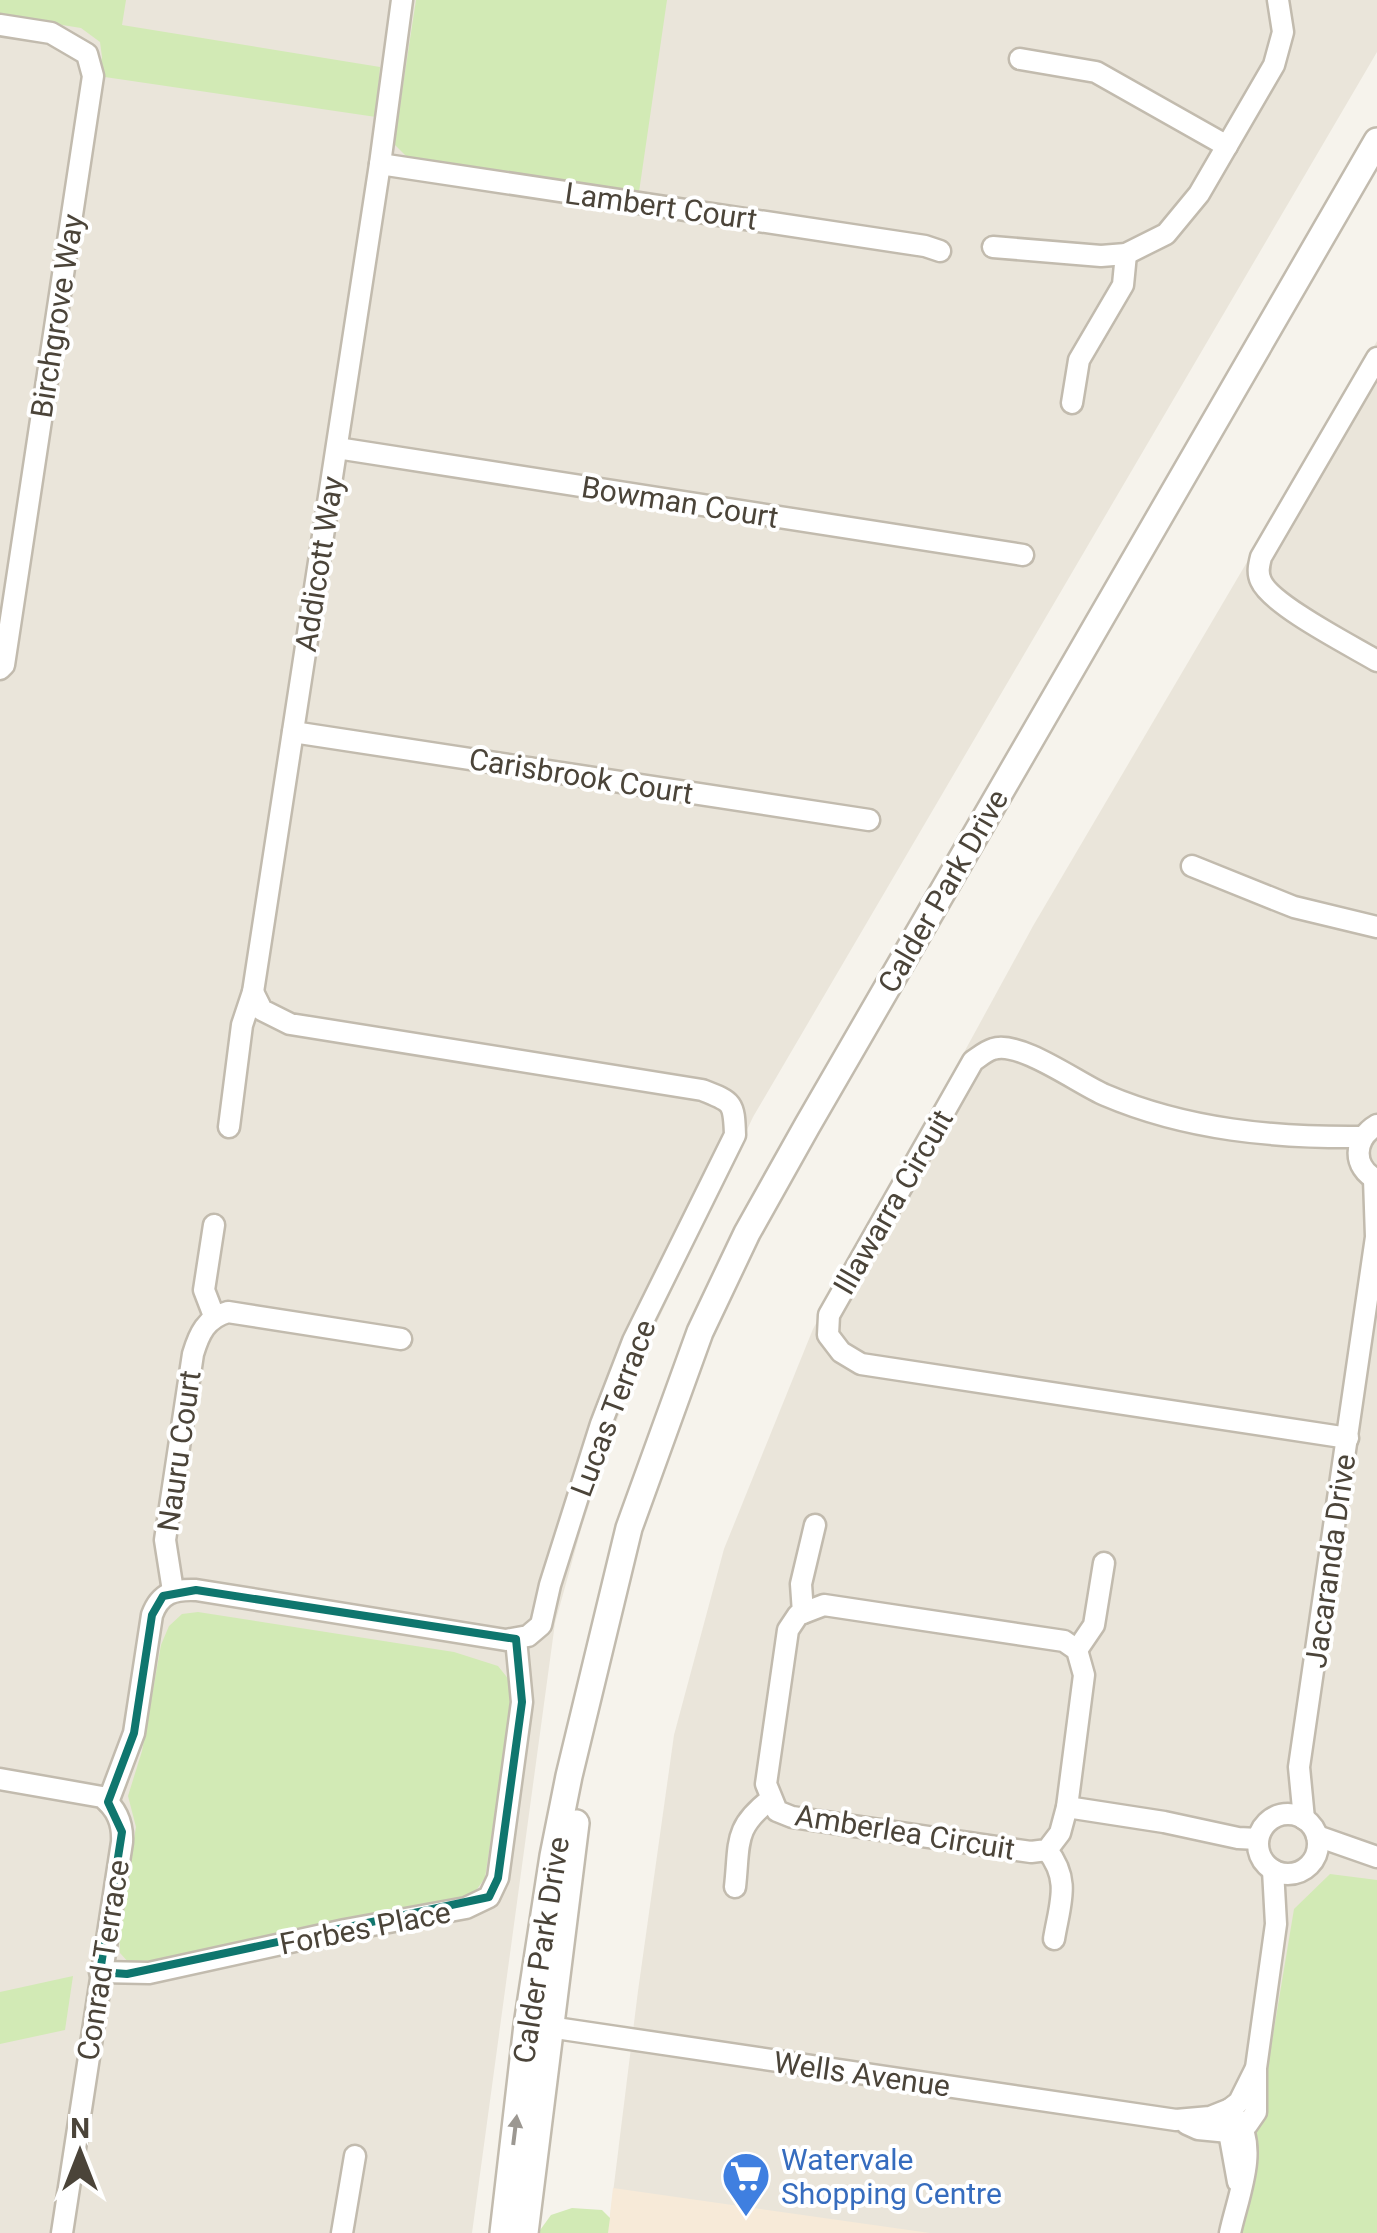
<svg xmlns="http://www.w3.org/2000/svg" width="1377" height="2233" font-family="Roboto,sans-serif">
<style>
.residential{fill:#eae5da}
.commercial{fill:#f7ead8}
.green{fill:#d2eab5}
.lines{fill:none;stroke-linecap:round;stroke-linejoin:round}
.minor-casing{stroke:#c2bbae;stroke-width:25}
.tertiary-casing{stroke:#c2bbae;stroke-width:30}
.minor{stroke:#fff;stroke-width:20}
.tertiary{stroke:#fff;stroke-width:25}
.oneway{fill:#9c9892}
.marked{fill:none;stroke:#0f766e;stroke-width:8;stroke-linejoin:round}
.labels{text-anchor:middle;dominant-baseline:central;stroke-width:8;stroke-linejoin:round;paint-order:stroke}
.street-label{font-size:30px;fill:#4b4439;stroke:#fff}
.shop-label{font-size:30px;fill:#366cbe;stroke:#fff;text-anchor:start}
</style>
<rect width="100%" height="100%" fill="#f6f3ec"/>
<g class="residential">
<polygon points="0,0 1377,0 1377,52 753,1117 631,1378 582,1526 555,1623 472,2233 0,2233"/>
<polygon points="1377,341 1377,2233 608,2233 638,1991 674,1735 724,1549 813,1329 1033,926"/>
</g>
<polygon class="commercial" points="613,2188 930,2233 608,2233"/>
<g class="green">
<polygon points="0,0 126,0 122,25 380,67 376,117 98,76 102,57 100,42 81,28 0,15"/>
<polygon points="416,0 667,0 639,192 410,160 394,144"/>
<polygon points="198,1612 454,1652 498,1666 510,1681 511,1706 485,1878 472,1896 457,1904 143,1970 130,1964 120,1953 119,1925 136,1827 128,1796 142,1751 161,1645 169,1626 182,1614"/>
<polygon points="1330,1874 1377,1880 1377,2233 1240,2233 1294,1909"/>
<polygon points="73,1976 65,2030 0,2044 0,1992"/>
<polygon points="572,2208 602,2210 610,2218 608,2233 538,2233 551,2215"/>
</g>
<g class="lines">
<g class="minor-casing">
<g id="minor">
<polyline points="0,25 51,33 87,54 93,76 4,665 0,669"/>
<polyline points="1020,59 1096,72 1227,146"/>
<polyline points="380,164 925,246 940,251"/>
<polyline points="993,247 1101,256 1126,254 1166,234 1199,194 1274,65 1283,32 1278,0"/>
<path d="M1377 358 1261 557C1259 565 1257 573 1261 581 1271 605 1352 646 1377 661"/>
<polyline points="1072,403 1079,360 1123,285 1126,254"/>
<polyline points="337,448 1023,555"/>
<polyline points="293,732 869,820"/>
<polyline points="1192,866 1294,907 1377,927"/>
<path d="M1377 1125C1353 1139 1352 1167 1377 1180"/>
<polyline points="229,1127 242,1025 253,992 380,164 402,0"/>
<polyline points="214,1225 204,1290 214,1316"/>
<path d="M1348 1438 861 1364 841 1352 828 1335 829 1315 973 1061C979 1057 986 1051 993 1049 1020 1040 1079 1084 1105 1095 1187 1130 1275 1138 1363 1137"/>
<path d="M173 1591 165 1540 193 1354C199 1334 206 1318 228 1312L401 1339"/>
<polygon points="824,1605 1064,1641 1077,1650 1084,1675 1067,1807 1060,1833 1047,1850 1031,1852 792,1817 777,1811 766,1784 788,1630 798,1615"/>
<polyline points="803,1613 801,1584 815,1525"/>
<polyline points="1077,1650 1094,1625 1104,1563"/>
<path d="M0 1779 102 1797C117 1809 123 1823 122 1842L62 2233"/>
<path d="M108 1802 134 1733 152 1615C160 1593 174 1589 196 1590L506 1640 528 1636 541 1625 550 1585 601 1424 633 1341 735 1135C734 1102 733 1102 702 1090L290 1024 262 1010 253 992"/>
<polyline points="1067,1807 1164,1822 1238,1838 1258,1839"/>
<circle cx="1288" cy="1844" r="30"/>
<polyline points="1304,1819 1299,1767 1376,1237 1374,1179"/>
<polyline points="1317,1836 1377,1857"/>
<path d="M1047 1850C1071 1880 1060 1903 1054 1939"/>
<path d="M735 1887C740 1842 733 1828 771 1799"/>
<polyline points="100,1972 149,1973 345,1930 466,1908 489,1897 498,1878 522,1702 516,1639"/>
<polyline points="549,2027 1176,2120 1210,2117 1230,2109"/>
<polyline points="1187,2124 1198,2129 1229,2132 1247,2125 1256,2112 1256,2068 1276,1924 1273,1870"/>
<polyline points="1238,2182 1229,2132 1230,2109 1239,2102 1255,2070"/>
<polyline points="342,2233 355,2156"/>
<path d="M1230 2233C1237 2199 1259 2149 1237 2119"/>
</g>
</g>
<g class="tertiary-casing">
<g id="tertiary">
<polyline points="503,2233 527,2025 553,1856 569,1776 629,1528 700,1332 747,1233 807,1126 1377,141"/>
<polyline points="525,2233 576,1823"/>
</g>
</g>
<use href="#minor" class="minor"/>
<use href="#tertiary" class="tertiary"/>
</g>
<defs><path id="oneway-solid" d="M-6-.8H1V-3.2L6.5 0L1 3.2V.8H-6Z" transform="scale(2.5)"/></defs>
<use class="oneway" href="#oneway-solid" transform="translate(515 2130) rotate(-83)"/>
<path class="marked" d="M196 1590 516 1639 522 1702 498 1878 489 1897 127 1974 100 1972 122 1832 108 1802 134 1733 152 1615 163 1596Z"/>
<defs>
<g id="supermarket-pin" transform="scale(2.5)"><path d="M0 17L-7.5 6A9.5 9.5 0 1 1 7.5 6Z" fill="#3f7fe0" stroke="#fff"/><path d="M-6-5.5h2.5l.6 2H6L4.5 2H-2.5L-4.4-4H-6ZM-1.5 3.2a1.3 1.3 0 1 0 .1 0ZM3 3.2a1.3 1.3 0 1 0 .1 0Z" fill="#fff"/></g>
</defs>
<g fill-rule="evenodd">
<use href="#supermarket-pin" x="746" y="2176"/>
</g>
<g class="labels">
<g class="street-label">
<text transform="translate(661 206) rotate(8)">Lambert Court</text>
<text transform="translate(57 316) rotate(-81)">Birchgrove Way</text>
<text transform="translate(680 502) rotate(9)">Bowman Court</text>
<text transform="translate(319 564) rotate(-81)">Addicott Way</text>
<text transform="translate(581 776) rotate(9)">Carisbrook Court</text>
<text transform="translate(943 891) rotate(-60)">Calder Park Drive</text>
<text transform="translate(893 1202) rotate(-60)">Illawarra Circuit</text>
<text transform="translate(613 1408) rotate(-69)">Lucas Terrace</text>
<text transform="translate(179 1451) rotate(-82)">Nauru Court</text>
<text transform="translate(1330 1561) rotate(-82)">Jacaranda Drive</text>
<text transform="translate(905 1832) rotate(9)">Amberlea Circuit</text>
<text transform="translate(365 1928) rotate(-11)">Forbes Place</text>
<text transform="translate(541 1950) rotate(-81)">Calder Park Drive</text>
<text transform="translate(103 1960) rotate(-81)">Conrad Terrace</text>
<text transform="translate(862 2074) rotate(8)">Wells Avenue</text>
</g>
<g class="shop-label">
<text x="781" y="2159">Watervale<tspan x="781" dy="34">Shopping Centre</tspan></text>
</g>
</g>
<g transform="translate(80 2153)" stroke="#ffffff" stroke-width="8" paint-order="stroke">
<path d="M0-8L18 38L0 25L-18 38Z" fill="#4b4439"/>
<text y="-15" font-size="28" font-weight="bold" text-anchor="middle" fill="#4b4439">N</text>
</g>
</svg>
